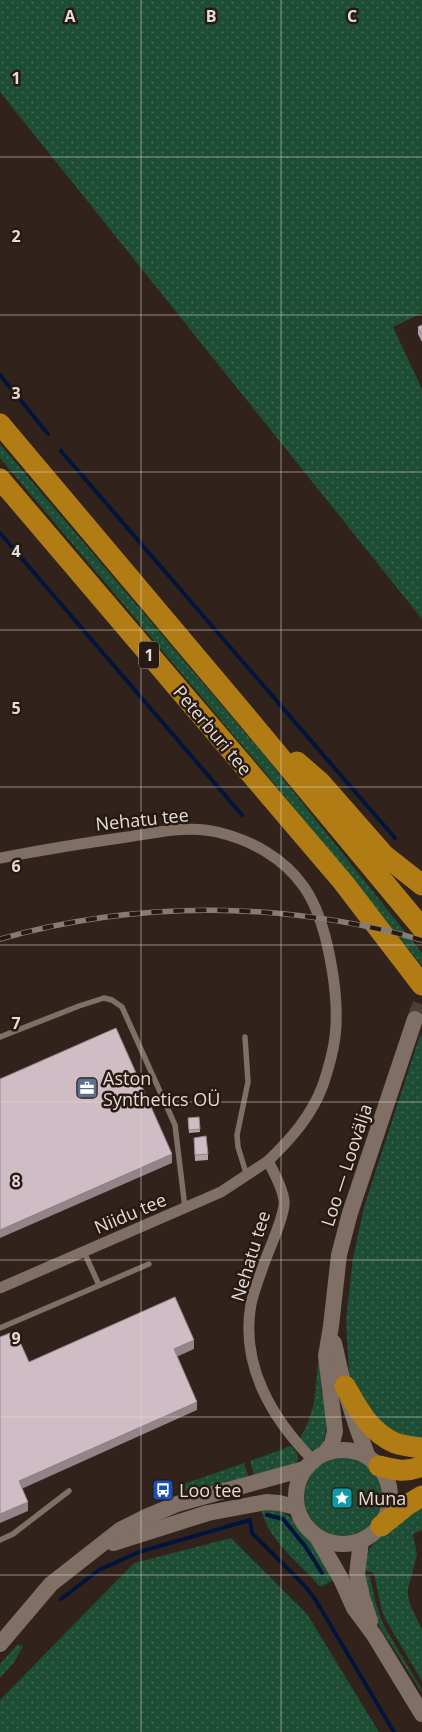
<svg xmlns="http://www.w3.org/2000/svg" width="422" height="1732" font-family="'Open Sans',sans-serif">
<style>
.grass{fill:url(#grass-dots)}
.lines{fill:none;stroke-linecap:round;stroke-linejoin:round}
.stream{stroke:#01153b;stroke-width:4}
.secondary-tunnel{stroke:#4c3f37;stroke-width:16;stroke-dasharray:16 8;stroke-linecap:butt}
.lane{stroke:#7f6f65;stroke-width:5.5}
.street{stroke:#7f6f65;stroke-width:11}
.secondary{stroke:#7f6f65;stroke-width:16}
.highway{stroke:#b17c14;stroke-width:21}
.rail-casing{stroke:#877b75;stroke-width:5.5}
.rail{stroke:#271a12;stroke-width:4;stroke-dasharray:11;stroke-linecap:butt}
.wall{fill:#b3a2a9}
.shaded-wall{fill:#928489}
.building{fill:#d0bcc4;stroke:#928489}
.grid{fill:none;stroke:#e5dcd7;stroke-width:1;stroke-opacity:0.55}
.labels{text-anchor:middle;dominant-baseline:central;stroke-width:5;stroke-linejoin:round;paint-order:stroke}
.shield{fill:#271a12;stroke:#aca29c;stroke-width:1}
.shield-label{font-size:16px;font-weight:bold;fill:#e5dcd7}
.street-label{font-size:18px;fill:#e5dcd7;stroke:#271a12}
.poi-label{font-size:18px;fill:#e5dcd7;stroke:#271a12;text-anchor:start}
.grid-label{font-size:16px;text-anchor:middle;font-weight:bold;fill:#e5dcd7;stroke:#271a12;stroke-width:5;stroke-linejoin:round;paint-order:stroke}
</style>
<defs>
<pattern id="grass-dots" width="8" height="8" patternUnits="userSpaceOnUse" patternTransform="scale(1.25)"><rect width="8" height="8" fill="#1d4d34"/><path d="M2 2h.1M6 6h.1" fill="none" stroke="#3e6651" stroke-width="1.8" stroke-linecap="round"/></pattern>
</defs>
<rect width="100%" height="100%" fill="#31231b"/>
<g class="grass">
<polygon points="0,0 422,0 422,313 393,327 422,389 422,619 0,92"/>
<polygon points="0,444 265,756 422,953 422,966 263,770 0,458"/>
<polygon points="420,1035 422,1037 422,1442 390,1433 378,1424 353,1386 349,1372 346,1321 353,1258 364,1207"/>
<path d="M320 1345C320 1360 320 1374 321 1388 323 1406 332 1429 321 1445 313 1456 306 1445 300 1439L308 1422 314 1403Z"/>
<path d="M291 1446C296 1451 299 1454 297 1462L292 1465 254 1475 250 1461Z"/>
<circle cx="343" cy="1497" r="39"/>
<polygon points="244,1463 249,1478 220,1486 191,1489 181,1492 178,1486"/>
<path d="M422 1504V1530L413 1534 417 1555 408 1589V1596L411 1607 422 1629V1681L387 1622 382 1611 374 1574 372 1572 362 1571C364 1566 364 1560 366 1555 373 1538 406 1515 422 1504Z"/>
<path d="M261 1509C269 1509 276 1509 284 1513 302 1523 324 1561 335 1579L323 1586H319C296 1559 270 1543 261 1509Z"/>
<polygon points="231,1538 307,1614 379,1732 0,1732 0,1700 134,1563"/>
<polygon points="363,1575 370,1577 376,1604 384,1626 421,1688 422,1693 379,1626 371,1606"/>
<polygon points="18,1644 23,1646 15,1661 0,1678 0,1664"/>
</g>
<g class="lines">
<g class="stream">
<polyline points="0,375 48,434"/>
<polyline points="61,451 395,838"/>
<polyline points="0,533 242,815"/>
<polyline points="267,1515 283,1519 305,1546 322,1573"/>
<polyline points="61,1599 99,1570 139,1552 250,1520 252,1533 304,1585 315,1599 394,1732"/>
</g>
<polyline class="secondary-tunnel" points="415,1019 422,1000"/>
<g class="lane">
<polyline points="0,1037 79,1006 104,998 112,1000 122,1007 175,1125 185,1208"/>
<polyline points="245,1037 248,1082 237,1135 238,1147 247,1176"/>
<polyline points="84,1252 99,1285"/>
<polyline points="0,1328 149,1264"/>
<polyline points="0,1540 13,1534 69,1491"/>
</g>
<g class="street">
<path d="M0 858C42 850 84 843 127 837 156 833 188 825 217 832 251 840 284 858 304 887 328 921 340 997 335 1037 333 1053 328 1070 323 1085 312 1115 291 1139 268 1161 274 1173 282 1186 284 1200 286 1213 270 1247 265 1261 260 1275 254 1290 251 1304 240 1365 272 1419 313 1460"/>
<polyline points="0,1288 221,1192 268,1161"/>
</g>
<g class="secondary">
<path d="M334 1343C342 1382 353 1420 368 1457"/>
<circle cx="343" cy="1497" r="47"/>
<polyline points="325,1453 332,1444 335,1431 326,1356 331,1326 339,1255 350,1213 415,1019"/>
<polyline points="317,1537 341,1579 354,1608 374,1635 422,1714"/>
<polyline points="361,1541 357,1574 362,1597 370,1621"/>
<polyline points="113,1543 208,1513 266,1502 279,1503 296,1507"/>
<polyline points="0,1644 51,1584 120,1530 146,1517 177,1504 304,1469"/>
</g>
<g class="highway">
<polyline points="0,424 250,721 422,928"/>
<polyline points="0,479 343,882 422,985"/>
<polyline points="297,762 320,782 384,855 422,885"/>
<path d="M345 1386C358 1409 369 1431 395 1443 403 1446 414 1447 422 1448"/>
<path d="M379 1466C395 1470 406 1473 422 1466"/>
<polyline points="381,1526 407,1505 422,1496"/>
</g>
<g class="rail-casing">
<path id="rail" d="M0 939C138 900 284 901 422 940"/>
</g>
<use href="#rail" class="rail"/>
</g>
<g class="wall">
<polygon points="422,325 422,342 418,334 418,327"/>
<polygon points="199,1117 200,1132 189,1133 188,1118"/>
<polygon points="194,1138 208,1154 208,1160 195,1161"/>
</g>
<g class="shaded-wall">
<polygon points="172,1154 172,1163 0,1238 0,1230"/>
<polygon points="194,1340 194,1349 174,1358 174,1349"/>
<polygon points="197,1402 197,1410 19,1490 19,1481"/>
<polygon points="28,1502 28,1511 0,1523 0,1514"/>
</g>
<g class="building">
<polygon points="422,325 422,335 418,327"/>
<polygon points="116,1028 172,1154 0,1230 0,1079"/>
<polygon points="199,1117 200,1129 189,1130 188,1118"/>
<polygon points="206,1136 208,1154 195,1155 194,1138"/>
<polygon points="175,1297 194,1340 174,1349 197,1402 19,1481 28,1502 0,1514 0,1337 15,1331 29,1362"/>
</g>
<path class="grid" d="M141 0V1732M281 0V1732M0 157H422M0 315H422M0 472H422M0 630H422M0 787H422M0 945H422M0 1102H422M0 1260H422M0 1417H422M0 1575H422"/>
<defs>
<g id="office-square" transform="scale(1.125)"><rect x="-9" y="-9" width="18" height="18" rx="4" fill="#5c6f8a" stroke="#271a12"/><path d="M-6-3h4V-5.5h4V-3h4V5H-6ZM-1-4.5V-3h2v-1.5ZM-6 0V1H6V0Z" fill="#fff"/></g>
<g id="bus-square" transform="scale(1.125)"><rect x="-9" y="-9" width="18" height="18" rx="4" fill="#1a4fb4" stroke="#271a12"/><path d="M-5-6H5V4H4V6H2V4H-2V6H-4V4H-5ZM-3.5-4V0h7V-4ZM-3.5 1.2v1.5H-2V1.2ZM2 1.2v1.5H3.5V1.2Z" fill="#fff"/></g>
<g id="sight-square" transform="scale(1.125)"><rect x="-9" y="-9" width="18" height="18" rx="4" fill="#0f9aa8" stroke="#271a12"/><path d="M0-6L1.8-2.2L6-1.7L2.9 1.2L3.7 5.4L0 3.3L-3.7 5.4L-2.9 1.2L-6-1.7L-1.8-2.2Z" fill="#fff"/></g>
</defs>
<g fill-rule="evenodd">
<use href="#office-square" x="87" y="1088"/>
<use href="#bus-square" x="163" y="1490"/>
<use href="#sight-square" x="342" y="1498"/>
</g>
<g class="labels">
<rect class="shield" x="139" y="641.5" width="20" height="27" rx="4"/>
<g class="shield-label">
<text x="149" y="655">1</text>
</g>
<g class="street-label">
<text transform="translate(213 730) rotate(50)">Peterburi tee</text>
<text transform="translate(142 819) rotate(-6)">Nehatu tee</text>
<text transform="translate(346 1165) rotate(-72)">Loo — Loovälja</text>
<text transform="translate(130 1213) rotate(-23)">Niidu tee</text>
<text transform="translate(250 1256) rotate(-73)">Nehatu tee</text>
</g>
<g class="poi-label">
<text x="103" y="1078">Aston<tspan x="103" dy="21">Synthetics OÜ</tspan></text>
<text x="179" y="1490">Loo tee</text>
<text x="358" y="1498">Muna</text>
</g>
</g>
<g class="grid-label">
<text x="70" y="22">A</text>
<text x="211" y="22">B</text>
<text x="352" y="22">C</text>
<text x="16" y="84">1</text>
<text x="16" y="242">2</text>
<text x="16" y="399">3</text>
<text x="16" y="557">4</text>
<text x="16" y="714">5</text>
<text x="16" y="872">6</text>
<text x="16" y="1029">7</text>
<text x="16" y="1187">8</text>
<text x="16" y="1344">9</text>
</g>
</svg>
